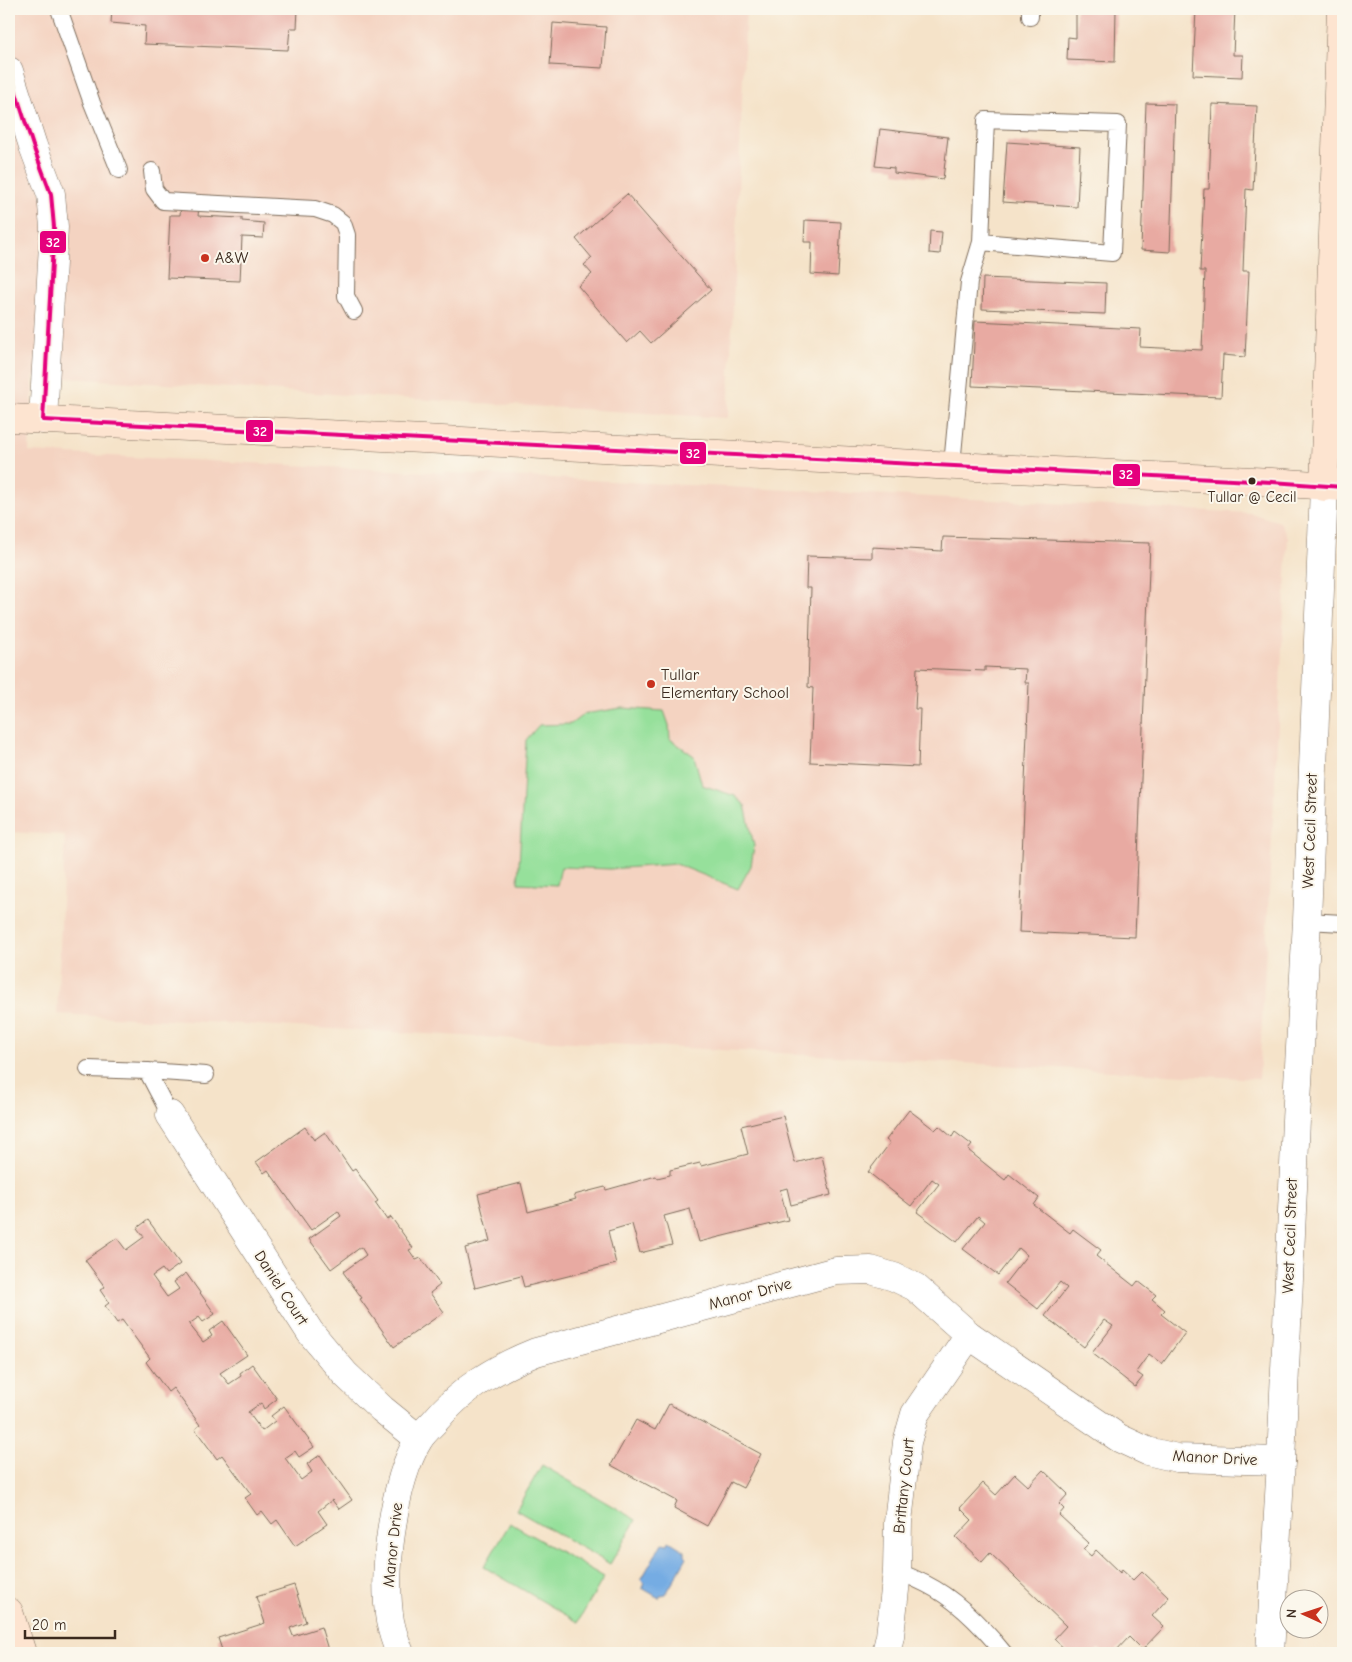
<svg xmlns="http://www.w3.org/2000/svg" width="1352" height="1662" font-family="'Comic Neue',sans-serif">
<style>
.built{fill:#f4d3c1}
.green{fill:#96e09b;stroke:#68855c}
.water{fill:#74ace3;stroke:#586b80}
.building{fill:#e8aaa2}
.lines{fill:none;stroke-linecap:round;stroke-linejoin:round}
.lane-casing{stroke:#7c6b5a;stroke-width:18}
.street-casing{stroke:#7c6b5a;stroke-width:29}
.secondary-casing{stroke:#7c6b5a;stroke-width:29}
.lane{stroke:#fff;stroke-width:16}
.street{stroke:#fff;stroke-width:28}
.secondary{stroke:#fde4d0;stroke-width:28}
.bus-1-casing{stroke:#fbf7ec;stroke-width:8}
.bus-1{stroke:#e5007d;stroke-width:4}
.poi-dot{fill:#c8321e;stroke:#fbf7ec;stroke-width:2}
.bus-dot{fill:#3b2a1e;stroke:#fbf7ec;stroke-width:2}
.labels{text-anchor:middle;dominant-baseline:central;stroke-width:4;stroke-linejoin:round;paint-order:stroke}
.bus-label{font-size:15px;fill:#3b2a1e;stroke:#fbf7ec}
.poi-label{font-size:16px;fill:#3b2a1e;stroke:#fbf7ec;text-anchor:start}
.street-label{font-size:16px;fill:#3b2a1e;stroke:#fbf7ec}
.line-badge{stroke:#fbf7ec;stroke-width:2}
.badge-label{font-size:14px;text-anchor:middle;font-weight:bold;fill:#fff}
</style>
<rect width="100%" height="100%" fill="#fbf7ec"/>
<filter id="ink" filterUnits="userSpaceOnUse"><feTurbulence type="fractalNoise" baseFrequency=".02" numOctaves="2"/><feDisplacementMap in="SourceGraphic" scale="10" xChannelSelector="R" yChannelSelector="G"/><feConvolveMatrix kernelMatrix="1 2 1 2 8 2 1 2 1" color-interpolation-filters="sRGB"/></filter>
<filter id="wash" filterUnits="userSpaceOnUse"><feTurbulence type="fractalNoise" baseFrequency=".0096" numOctaves="4" result="noise"/><feDisplacementMap in="SourceGraphic" scale="20" xChannelSelector="R" yChannelSelector="G"/><feGaussianBlur stdDeviation="1.12" result="paint"/><feColorMatrix in="noise" values="0 0 0 0 0 0 0 0 0 0 0 0 0 0 0 0 0 1.4 0 .05"/><feComposite in="paint" operator="in"/></filter>
<g filter="url(#wash)">
<rect width="100%" height="100%" fill="#f5e3c9"/>
<polygon class="built" points="9,9 746,9 728,418 33,376 29,452 1250,513 1280,522 1288,537 1259,1079 57,1014 65,835 9,832"/>
<g class="green">
<polygon points="622,708 664,711 669,725 670,739 694,756 702,785 735,796 745,805 754,846 751,866 738,889 676,864 610,869 561,867 557,885 518,883 526,740 539,725 571,724 584,714"/>
<polygon points="542,1465 636,1520 610,1564 516,1510"/>
<polygon points="510,1523 604,1577 578,1622 484,1567"/>
</g>
<polygon class="water" points="669,1541 685,1551 685,1555 687,1557 666,1594 661,1595 659,1598 642,1588 644,1582 641,1580 662,1543 668,1544"/>
<g id="blocks">
<g class="building">
<polygon points="112,9 298,9 297,28 290,28 288,50 144,44 145,26 111,23"/>
<polygon points="1076,9 1116,9 1115,62 1067,60 1068,37 1076,38"/>
<polygon points="1196,9 1235,9 1233,55 1243,55 1242,77 1193,75"/>
<polygon points="553,23 606,27 603,68 550,65"/>
<polygon points="1146,103 1175,104 1170,252 1141,250"/>
<polygon points="1212,104 1257,106 1253,190 1246,189 1243,271 1249,271 1245,357 1223,355 1221,397 972,386 975,321 1141,329 1140,347 1202,350 1205,271 1200,271 1204,189 1209,189"/>
<polygon points="880,129 948,137 943,179 894,173 894,168 875,166"/>
<polygon points="1007,142 1080,147 1077,207 1003,202"/>
<polygon points="627,194 711,290 651,343 640,331 627,343 578,286 592,274 584,265 592,258 576,239"/>
<polygon points="181,205 199,206 198,216 242,218 242,221 264,223 263,238 242,237 240,281 167,278 170,215 180,215"/>
<polygon points="805,220 841,222 838,276 811,274 812,242 804,242"/>
<polygon points="930,231 942,232 940,254 929,253"/>
<polygon points="983,278 1106,283 1105,314 982,309"/>
<polygon points="943,537 1150,543 1135,937 1019,932 1029,683 1025,683 1026,669 985,667 985,671 917,668 915,709 920,709 918,767 810,762 813,688 808,687 811,588 806,588 807,556 872,558 872,547 942,551"/>
<polygon points="909,1110 935,1130 939,1126 952,1137 955,1132 972,1145 968,1150 1005,1180 1009,1174 1039,1198 1034,1205 1070,1233 1073,1229 1101,1250 1096,1256 1134,1286 1138,1281 1156,1295 1152,1299 1165,1310 1161,1314 1185,1333 1162,1364 1149,1354 1136,1372 1143,1377 1135,1387 1092,1353 1113,1326 1104,1320 1084,1347 1045,1316 1067,1288 1060,1282 1038,1309 1005,1283 1027,1255 1019,1248 998,1275 963,1249 985,1222 978,1216 957,1242 917,1212 939,1184 932,1179 911,1206 868,1172 890,1143 886,1140"/>
<polygon points="783,1116 795,1163 822,1156 831,1195 791,1205 787,1188 780,1190 788,1220 699,1242 690,1209 664,1216 672,1245 640,1253 632,1224 608,1231 616,1264 524,1287 521,1276 475,1288 465,1248 490,1241 478,1194 521,1183 528,1212 576,1199 574,1195 605,1187 606,1190 656,1176 657,1178 670,1175 670,1170 700,1163 701,1166 748,1154 741,1126"/>
<polygon points="305,1127 314,1140 325,1132 352,1171 355,1169 378,1201 375,1203 387,1220 391,1217 413,1248 409,1250 416,1260 421,1258 440,1285 430,1293 444,1312 394,1347 360,1299 362,1298 343,1272 366,1255 361,1247 331,1269 309,1239 341,1216 338,1211 311,1230 268,1170 264,1173 256,1162"/>
<polygon points="148,1220 180,1264 166,1274 162,1269 152,1276 167,1297 179,1289 174,1282 186,1273 215,1314 203,1322 199,1317 189,1324 203,1342 212,1336 209,1331 223,1321 247,1355 220,1373 229,1384 241,1376 240,1373 252,1364 277,1399 264,1409 261,1403 248,1412 262,1431 275,1421 271,1416 284,1406 314,1447 299,1457 295,1451 285,1458 301,1480 312,1472 307,1464 320,1455 352,1500 339,1509 332,1500 318,1511 327,1524 295,1546 277,1520 272,1524 262,1511 257,1515 245,1498 251,1494 222,1455 217,1459 195,1429 200,1425 173,1388 168,1392 146,1362 150,1358 122,1320 117,1323 105,1306 109,1303 100,1290 105,1287 85,1260 117,1238 126,1250 144,1237 137,1228"/>
<polygon points="669,1404 761,1454 743,1488 731,1482 707,1526 674,1508 677,1501 611,1465 636,1420 655,1430"/>
<polygon points="1043,1470 1068,1494 1059,1504 1064,1509 1059,1515 1089,1543 1083,1549 1091,1556 1096,1550 1120,1573 1122,1570 1133,1580 1142,1571 1169,1597 1152,1616 1164,1627 1142,1650 1129,1637 1114,1653 1104,1653 1099,1649 1095,1653 1069,1653 1054,1639 1066,1626 990,1553 982,1562 956,1537 972,1520 960,1508 983,1483 996,1495 1015,1474 1028,1486"/>
<polygon points="294,1585 306,1622 290,1628 293,1636 321,1627 329,1653 223,1653 218,1638 265,1623 256,1597"/>
</g>
</g>
</g>
<g filter="url(#ink)">
<use href="#blocks" fill-opacity="0" stroke="#7c6b5a" stroke-width="1"/>
<g class="lines">
<g class="lane-casing">
<g id="lane">
<polyline points="59,9 92,103 119,170"/>
<polyline points="1030,17 1030,9"/>
<polyline points="152,171 154,189 163,201 315,209 333,215 343,223 347,235 346,296 354,311"/>
<polyline points="952,465 969,282 981,242 986,120 1118,124 1112,253 981,242"/>
<polyline points="1307,921 1343,923"/>
<polyline points="88,1069 147,1071 170,1115"/>
<polyline points="147,1071 206,1075"/>
<path d="M897 1571C907 1575 916 1579 926 1584 956 1599 983 1627 1004 1653"/>
</g>
</g>
<g class="street-casing">
<g id="street">
<polyline points="9,71 33,146 51,194 54,227 43,420"/>
<polyline points="170,1115 310,1332 345,1374 382,1409 419,1439"/>
<path d="M400 1653C396 1643 392 1631 390 1621 382 1571 393 1482 419 1439 423 1433 429 1427 434 1422 462 1388 496 1368 536 1352L836 1271 871 1270 894 1277 915 1287 969 1335 1119 1438 1147 1451 1177 1458 1281 1461"/>
<polyline points="886,1653 890,1636 897,1571 898,1522 907,1442 915,1414 969,1335"/>
<polyline points="1270,1653 1281,1461 1296,1120 1307,921 1324,487"/>
</g>
</g>
<g class="secondary-casing">
<g id="secondary">
<polyline points="9,418 1272,482 1343,487"/>
<polyline points="1324,487 1341,9"/>
<polyline points="9,1612 22,1653"/>
</g>
</g>
<use href="#lane" class="lane"/>
<use href="#street" class="street"/>
<use href="#secondary" class="secondary"/>
<g class="bus-1-casing">
<g id="bus-1">
<polyline points="9,71 33,146 51,194 54,227 43,420"/>
<polyline points="43,420 1272,482 1343,487"/>
</g>
</g>
<use href="#bus-1" class="bus-1"/>
</g>
</g>
<g class="poi-dot">
<circle cx="205" cy="258" r="5"/>
<circle cx="651" cy="684" r="5"/>
</g>
<circle class="bus-dot" cx="1252" cy="481" r="4.5"/>
<g class="labels">
<g class="bus-label">
<text x="1252" y="497">Tullar @ Cecil</text>
</g>
<g class="poi-label">
<text x="215" y="258">A&amp;W</text>
<text x="661" y="675">Tullar<tspan x="661" dy="18">Elementary School</tspan></text>
</g>
<g class="street-label">
<text transform="translate(1310 831) rotate(-88)">West Cecil Street</text>
<text transform="translate(1290 1236) rotate(-88)">West Cecil Street</text>
<text transform="translate(281 1288) rotate(57)">Daniel Court</text>
<text transform="translate(750 1294) rotate(-15)">Manor Drive</text>
<text transform="translate(1215 1458) rotate(3)">Manor Drive</text>
<text transform="translate(904 1486) rotate(-84)">Brittany Court</text>
<text transform="translate(393 1545) rotate(-84)">Manor Drive</text>
</g>
</g>
<g class="line-badge">
<rect x="39" y="230" width="28" height="24" rx="5" fill="#e5007d"/>
<rect x="245" y="419" width="29" height="24" rx="5" fill="#e5007d"/>
<rect x="679" y="441" width="28" height="24" rx="5" fill="#e5007d"/>
<rect x="1112" y="463" width="29" height="24" rx="5" fill="#e5007d"/>
</g>
<g class="badge-label">
<text x="53" y="247">32</text>
<text x="260" y="436">32</text>
<text x="693" y="458">32</text>
<text x="1126" y="479">32</text>
</g>
<rect width="1352" height="1662" fill="none" stroke="#fbf7ec" stroke-width="30"/>
<g transform="translate(1304 1614) rotate(273)"><circle r="24" fill="#fbf7ec" stroke="#aea59a"/>
<path d="M0-4L9 19L0 12L-9 19Z" fill="#c8321e"/>
<text y="-8" font-size="14" font-weight="bold" text-anchor="middle" fill="#3b2a1e">N</text>
</g>
<path d="M25 1630v8h90v-8" fill="none" stroke="#3b2a1e" stroke-width="2.5"/>
<text x="32" y="1630" font-size="15" fill="#3b2a1e" stroke="#fbf7ec" stroke-width="4" paint-order="stroke">20 m</text>
</svg>
